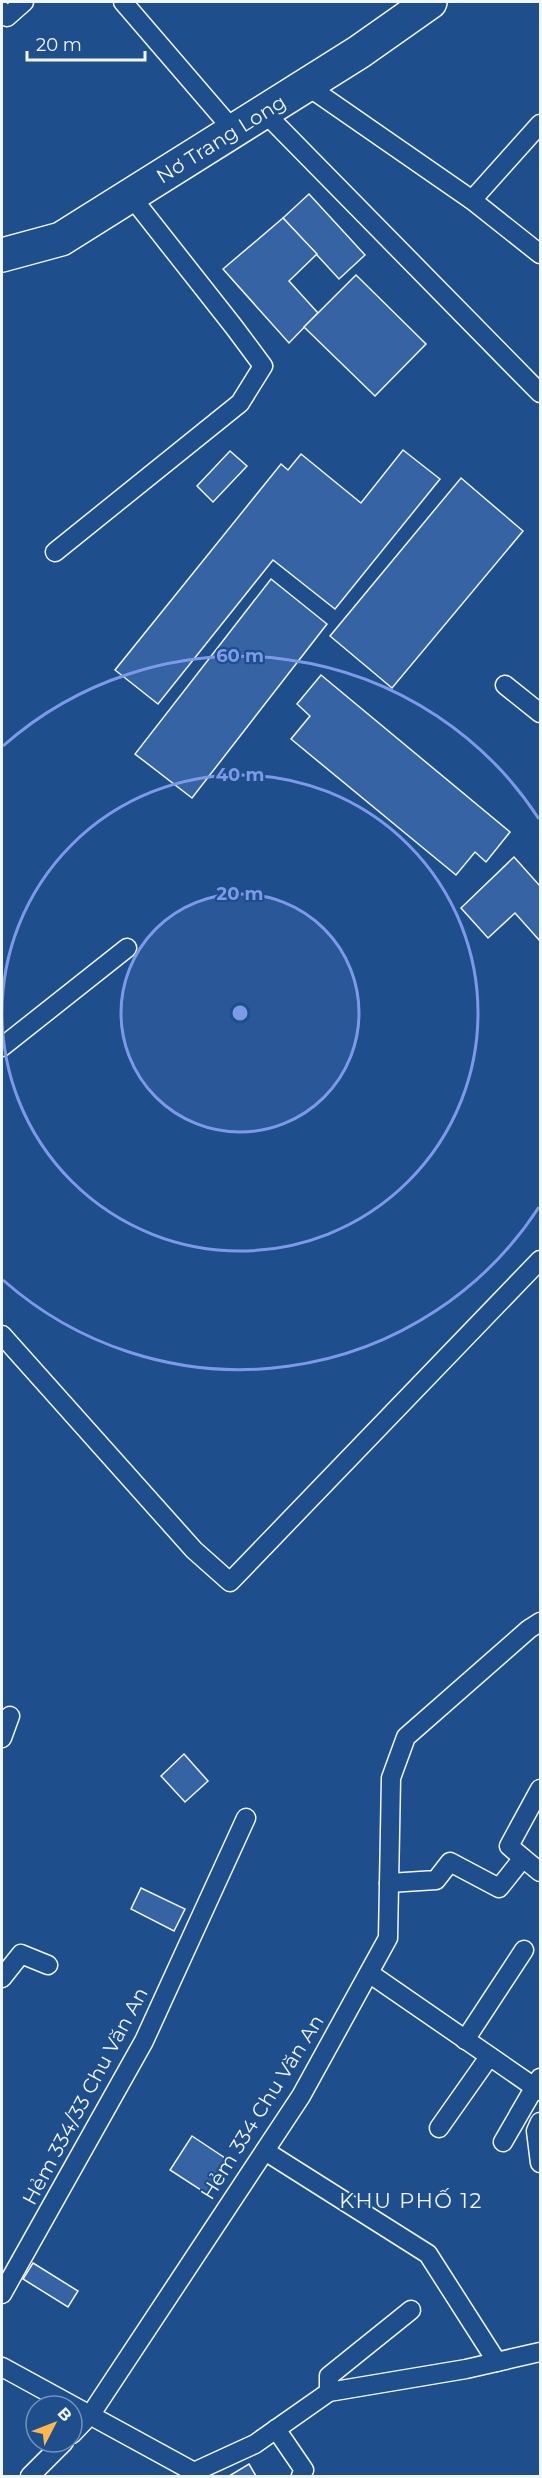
<svg xmlns="http://www.w3.org/2000/svg" width="542" height="2478" font-family="Montserrat,sans-serif">
<style>
.building{fill:#3563a3;stroke:#f2f6ff;stroke-width:1.5}
.lines{fill:none;stroke-linecap:round;stroke-linejoin:round}
.lane-casing{stroke:#f2f6ff;stroke-width:21}
.secondary-casing{stroke:#f2f6ff;stroke-width:36}
.lane{stroke:#1f4e8c;stroke-width:18}
.secondary{stroke:#1f4e8c;stroke-width:33}
.ring{fill:none;stroke:#7d9aea;stroke-width:3}
.labels{text-anchor:middle;dominant-baseline:central;stroke-width:4.5;stroke-linejoin:round;paint-order:stroke}
.street-label{font-size:20px;fill:#f2f6ff;stroke:#1f4e8c}
.neighbourhood-label{font-size:21px;letter-spacing:1.5px;fill:#f2f6ff;stroke:#1f4e8c}
.centre{fill:#7d9aea;stroke:#1f4e8c;stroke-width:3}
.ring-label{font-size:18px;text-anchor:middle;font-weight:bold;fill:#7d9aea;stroke:#1f4e8c;stroke-width:4.5;stroke-linejoin:round;paint-order:stroke}
</style>
<rect width="100%" height="100%" fill="#1f4e8c"/>
<g class="building">
<polygon points="309,194 365,255 339,279 283,218"/>
<polygon points="283,218 317,254 289,281 318,313 289,343 223,269"/>
<polygon points="356,275 426,344 375,396 304,327"/>
<polygon points="403,450 440,479 335,609 273,560 158,704 115,670 281,464 288,470 301,454 361,503"/>
<polygon points="230,451 247,466 213,502 197,486"/>
<polygon points="461,478 523,531 392,688 330,636"/>
<polygon points="271,579 327,624 192,798 135,754"/>
<polygon points="321,675 510,832 486,862 475,852 456,875 291,739 310,716 297,704"/>
<polygon points="514,857 540,886 540,941 515,913 488,938 461,908"/>
<polygon points="184,1754 208,1781 185,1802 161,1776"/>
<polygon points="141,1888 185,1909 174,1931 131,1909"/>
<polygon points="192,2136 228,2160 207,2194 170,2170"/>
<polygon points="33,2263 78,2291 68,2307 23,2279"/>
<polygon points="249,2464 256,2476 229,2476"/>
</g>
<g class="lines">
<g class="lane-casing">
<g id="lane">
<polyline points="123,2 234,131"/>
<polyline points="2,11 7,17 24,2"/>
<polyline points="306,85 472,200 540,254"/>
<polyline points="264,112 540,393"/>
<polyline points="472,200 540,124"/>
<polyline points="55,552 240,403 263,366 234,327 130,195"/>
<polyline points="505,685 540,713"/>
<polyline points="2,1047 127,948"/>
<polyline points="2,1335 194,1550 230,1582 540,1260"/>
<polyline points="2,1738 10,1716"/>
<polyline points="523,1858 509,1846 540,1789"/>
<polyline points="389,1883 436,1880 450,1862 499,1888 523,1858 540,1872"/>
<polyline points="369,1973 540,2091"/>
<polyline points="2,1978 21,1954 48,1965"/>
<polyline points="465,2040 524,1950"/>
<polyline points="540,2122 536,2131 540,2163"/>
<polyline points="439,2128 489,2057"/>
<polyline points="503,2142 540,2078"/>
<polyline points="265,2151 428,2254 497,2362"/>
<polyline points="2,2294 144,2041 246,1818"/>
<polyline points="2,2367 194,2472 255,2444 329,2392 466,2369 540,2352"/>
<polyline points="329,2392 329,2376 411,2310"/>
<polyline points="276,2429 304,2470 301,2476"/>
<polyline points="72,2434 91,2414 301,2096 388,1938 391,1778 406,1737 529,1629 540,1622"/>
<polyline points="30,2476 64,2442"/>
</g>
</g>
<g class="secondary-casing">
<polyline id="secondary" points="2,255 61,239 359,52 430,2"/>
</g>
<use href="#lane" class="lane"/>
<use href="#secondary" class="secondary"/>
</g>
<circle cx="240" cy="1013" r="119" fill="#7d9aea" fill-opacity=".12"/>
<g class="ring">
<circle cx="240" cy="1013" r="119"/>
<circle cx="240" cy="1013" r="238"/>
<path d="M539 1207A357 357 0 0 1 3 1280M3 746A357 357 0 0 1 539 819"/>
</g>
<g class="labels">
<g class="street-label">
<text transform="translate(221 139) rotate(-32)">Nơ Trang Long</text>
<text transform="translate(85 2096) rotate(-62)">Hẻm 334/33 Chu Văn An</text>
<text transform="translate(262 2107) rotate(-58)">Hẻm 334 Chu Văn An</text>
</g>
<g class="neighbourhood-label">
<text x="411" y="2200">KHU PHỐ 12</text>
</g>
</g>
<circle cx="240" cy="1013" r="9" class="centre"/>
<g class="ring-label">
<text x="240" y="662">60 m</text>
<text x="240" y="781">40 m</text>
<text x="240" y="900">20 m</text>
</g>
<rect width="542" height="2478" fill="none" stroke="#f2f6ff" stroke-width="6"/>
<g transform="translate(54 2424) rotate(48)"><circle r="28" fill="#1f4e8c" stroke="#7391ba" stroke-width="1.5"/>
<path d="M0-4.5L10 22L0 15L-10 22Z" fill="#ffb74d"/>
<text y="-9" font-size="16" font-weight="bold" text-anchor="middle" fill="#f2f6ff">B</text>
</g>
<path d="M27 51v9h118v-9" fill="none" stroke="#f2f6ff" stroke-width="3"/>
<text x="36" y="51" font-size="18" fill="#f2f6ff" stroke="#1f4e8c" stroke-width="4.5" paint-order="stroke">20 m</text>
</svg>
